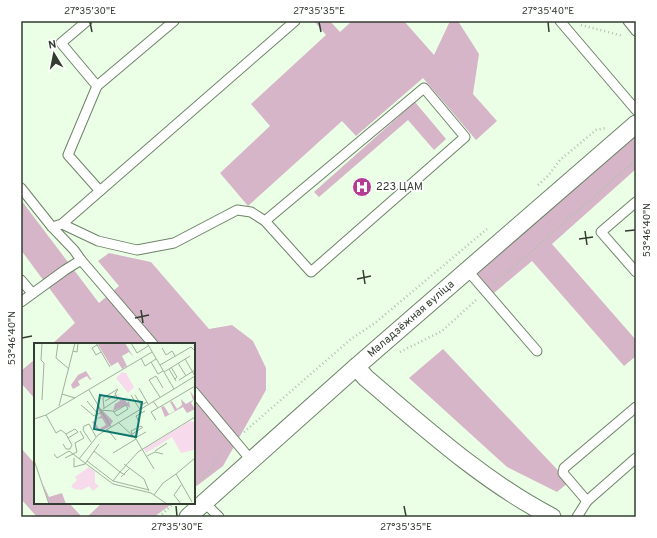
<svg xmlns="http://www.w3.org/2000/svg" width="657" height="538" font-family="Overpass,sans-serif">
<style>
.forest{fill:#d6b5c9}
.lines{fill:none;stroke-linecap:round;stroke-linejoin:round}
.lane-casing{stroke:#6d8368;stroke-width:11}
.street-casing{stroke:#6d8368;stroke-width:19}
.path{stroke:#b2c2ad;stroke-width:2.5;stroke-dasharray:1 3;stroke-linecap:butt}
.lane{stroke:#fff;stroke-width:9}
.street{stroke:#fff;stroke-width:17}
.ticks{fill:none;stroke:#333c30;stroke-width:1.5}
.labels{text-anchor:middle;dominant-baseline:central;stroke-width:3.5;stroke-linejoin:round;paint-order:stroke}
.poi-label{font-size:11px;fill:#333c30;stroke:#fff;text-anchor:start}
.street-label{font-size:11px;fill:#333c30;stroke:#fff}
.inset-road{fill:none;stroke:#a1b19d;stroke-width:1}
.view{fill:#0f766e;fill-opacity:0.15;stroke:#0f766e;stroke-width:2}
.inset-edge{fill:none;stroke:#333c30;stroke-width:2}
.neatline{fill:none;stroke:#333c30;stroke-width:1.5}
.ticks-label{font-size:10px;text-anchor:middle;fill:#333c30}
</style>
<rect width="100%" height="100%" fill="#ebffe6"/>
<g class="forest">
<polygon points="314,21 330,21 340,32 352,21 404,21 434,55 450,21 458,21 479,54 473,94 497,121 476,140 423,78 356,136 342,121 248,206 220,173 270,126 251,104 326,35"/>
<polygon points="415,102 446,139 434,150 408,120 319,197 314,192"/>
<polygon points="636,131 636,169 552,244 636,340 636,356 624,366 532,261 494,293 475,271"/>
<polygon points="21,200 99,303 119,286 98,261 109,253 151,262 209,329 232,325 253,341 266,368 266,390 223,466 194,488 194,344 52,344 75,323 21,250"/>
<polygon points="443,349 569,482 557,492 507,467 409,378"/>
<polygon points="35,359 35,399 21,383 21,371"/>
<polygon points="21,448 35,464 35,503 69,503 82,517 37,517 21,499"/>
<polygon points="102,503 173,503 154,517 87,517"/>
</g>
<g class="lines">
<g class="lane-casing">
<g id="lane">
<polyline points="87,21 61,43 97,86 68,155 100,191"/>
<polyline points="560,21 636,110"/>
<polyline points="628,21 636,31"/>
<polyline points="97,86 174,21"/>
<polyline points="21,188 52,227 74,250 81,260 153,344"/>
<polyline points="636,202 601,232 636,272"/>
<polyline points="62,224 295,21"/>
<polyline points="52,227 62,224 98,241 137,250 174,243 237,210 251,212 265,221 311,272 465,137 424,88 265,221"/>
<polyline points="468,271 537,351"/>
<polyline points="21,280 32,293"/>
<polyline points="21,302 65,270 81,260"/>
<polyline points="194,392 251,460"/>
<polyline points="587,501 563,473 564,468 636,407"/>
<polyline points="204,502 219,517"/>
<polyline points="577,517 587,501 636,458"/>
</g>
</g>
<g class="street-casing">
<g id="street">
<path d="M356 367 366 378C425 428 483 481 552 517"/>
<polyline points="188,517 356,367 636,124"/>
</g>
</g>
<g class="path">
<polyline points="581,25 623,36"/>
<polyline points="538,185 548,176 560,160 596,130 606,128"/>
<polyline points="495,283 636,160"/>
<polyline points="400,352 442,331 476,300"/>
<polyline points="244,432 351,339 375,323 487,229"/>
<polyline points="194,485 210,470 220,452 225,449"/>
<polyline points="159,517 174,503"/>
</g>
<use href="#lane" class="lane"/>
<use href="#street" class="street"/>
</g>
<path class="ticks" d="M90 22 92 32M319 22 321 32M548 22 549 32M585 231 587 245M625 231 635 230M579 239 593 237M363 270 365 284M357 279 371 276M141 310 143 323M135 318 149 315M22 338 32 336M176 506 177 516M404 506 406 516"/>
<defs>
<g id="hospital-disc" transform="scale(1)"><circle r="9.5" fill="#b43d93" stroke="#fff"/><path d="M-5-5h3v3.5h4V-5h3V5h-3V1.5h-4V5h-3Z" fill="#fff"/></g>
</defs>
<g fill-rule="evenodd">
<use href="#hospital-disc" x="362" y="187"/>
</g>
<g class="labels">
<g class="poi-label">
<text x="376" y="187">223 ЦAM</text>
</g>
<g class="street-label">
<text transform="translate(411 319) rotate(-41)">Маладзёжная вуліца</text>
</g>
</g>
<g transform="translate(34 343)">
<rect width="161" height="161" fill="#ebffe6"/>
<path d="M88 29 92 30 100 44 94 50 82 35ZM156 78 161 80 160 107 147 110 138 94 112 110 110 106ZM55 124 61 129V140L65 143 59 148 55 143 48 147 40 146 37 143 43 137 41 134Z" fill="#f7daeb"/>
<path d="M63 0H91L100 15 95 9 88 13 93 23 88 26 84 19 77 23ZM52 28 57 36 63 33 56 37 53 33 44 38 46 42 39 46 37 42 44 32ZM156 48 161 55 157 60 161 66 153 70 149 64 131 74 127 64 130 63 135 71 141 68 136 59 138 58 143 66 148 62 147 56 152 61 159 57ZM83 51 87 57 90 56 93 60 95 58 96 65 92 62 79 68 81 61 86 58ZM63 62 79 78 75 84 67 88H64L58 79 60 78 65 86 72 82 68 75 62 76 67 73ZM9 141 15 154 28 150 32 161H15Z" fill="#d6b5c9"/>
<path class="inset-road" d="M8 0 7 17 10 20 8 57M24 0 22 15 35 26M62 0 76 24M97 0 103 10 114 3M63 2 58 5 62 12 67 9M128 5 132 12 138 8 141 13M39 8 43 9 44 0M107 15 111 23 122 16M151 16 161 33M117 19 124 31 129 28M144 20 152 33M126 22 157 4 161 8M137 24 143 34 141 36M135 26 156 13M130 29 135 26 142 38M122 33 115 37 126 54M122 33 129 45M145 37 161 27M105 45 114 61M140 46 161 33M55 47 77 84M28 51 41 55M97 52 108 70M101 52 107 62 113 59M53 58 64 71M71 58 82 52M119 58 124 65 117 69 122 77M47 62 60 73 68 69M25 63 41 0M70 65 69 55 84 46 81 51M124 65 161 43M69 66 84 56 81 50M66 67 79 68 83 73 94 66 92 62 80 69M12 72 22 90 27 87 32 91M0 76 12 72 118 9M84 79 102 96 120 126M105 79 102 73 111 68M73 86 82 97M98 91 97 88 107 83 108 84M97 92 109 84M101 95 112 89M57 99 49 87 50 83 55 81 62 94M29 101 32 106H36L38 102 34 95 44 89 41 86 32 91 34 95M60 108 86 129 79 138M121 108 133 100M79 110 102 96M20 111 23 115 35 108 79 141 117 150 133 161M113 113 121 109 129 111M31 115 43 109 41 100 50 95 46 88M40 115V124L51 121 65 101M45 116 64 92 140 46 113 0M0 117 15 161M53 118 79 138 115 147M90 121 110 136 115 148M91 132 86 129 104 109 161 74M87 134 96 125M120 152 129 140 142 131M158 159 142 131 161 115M147 161 140 152 147 142"/>
<path class="view" d="M66 52 108 59 102 94 60 86Z"/>
<rect width="161" height="161" class="inset-edge"/>
</g>
<rect width="657" height="538" fill="none" stroke="#ffffff" stroke-width="44"/>
<g transform="translate(54 54) rotate(350)" stroke="#ffffff" stroke-width="3" paint-order="stroke">
<path d="M0-3L7 15L0 10L-7 15Z" fill="#333c30"/>
<text y="-6" font-size="11" font-weight="bold" text-anchor="middle" fill="#333c30">N</text>
</g>
<rect x="22" y="22" width="613" height="494" class="neatline"/>
<g class="ticks-label">
<text x="90" y="14">27°35'30"E</text>
<text x="319" y="14">27°35'35"E</text>
<text x="548" y="14">27°35'40"E</text>
<text transform="translate(646 230) rotate(-90)" y="4">53°46'40"N</text>
<text transform="translate(11 338) rotate(-90)" y="4">53°46'40"N</text>
<text x="177" y="530">27°35'30"E</text>
<text x="406" y="530">27°35'35"E</text>
</g>
</svg>
